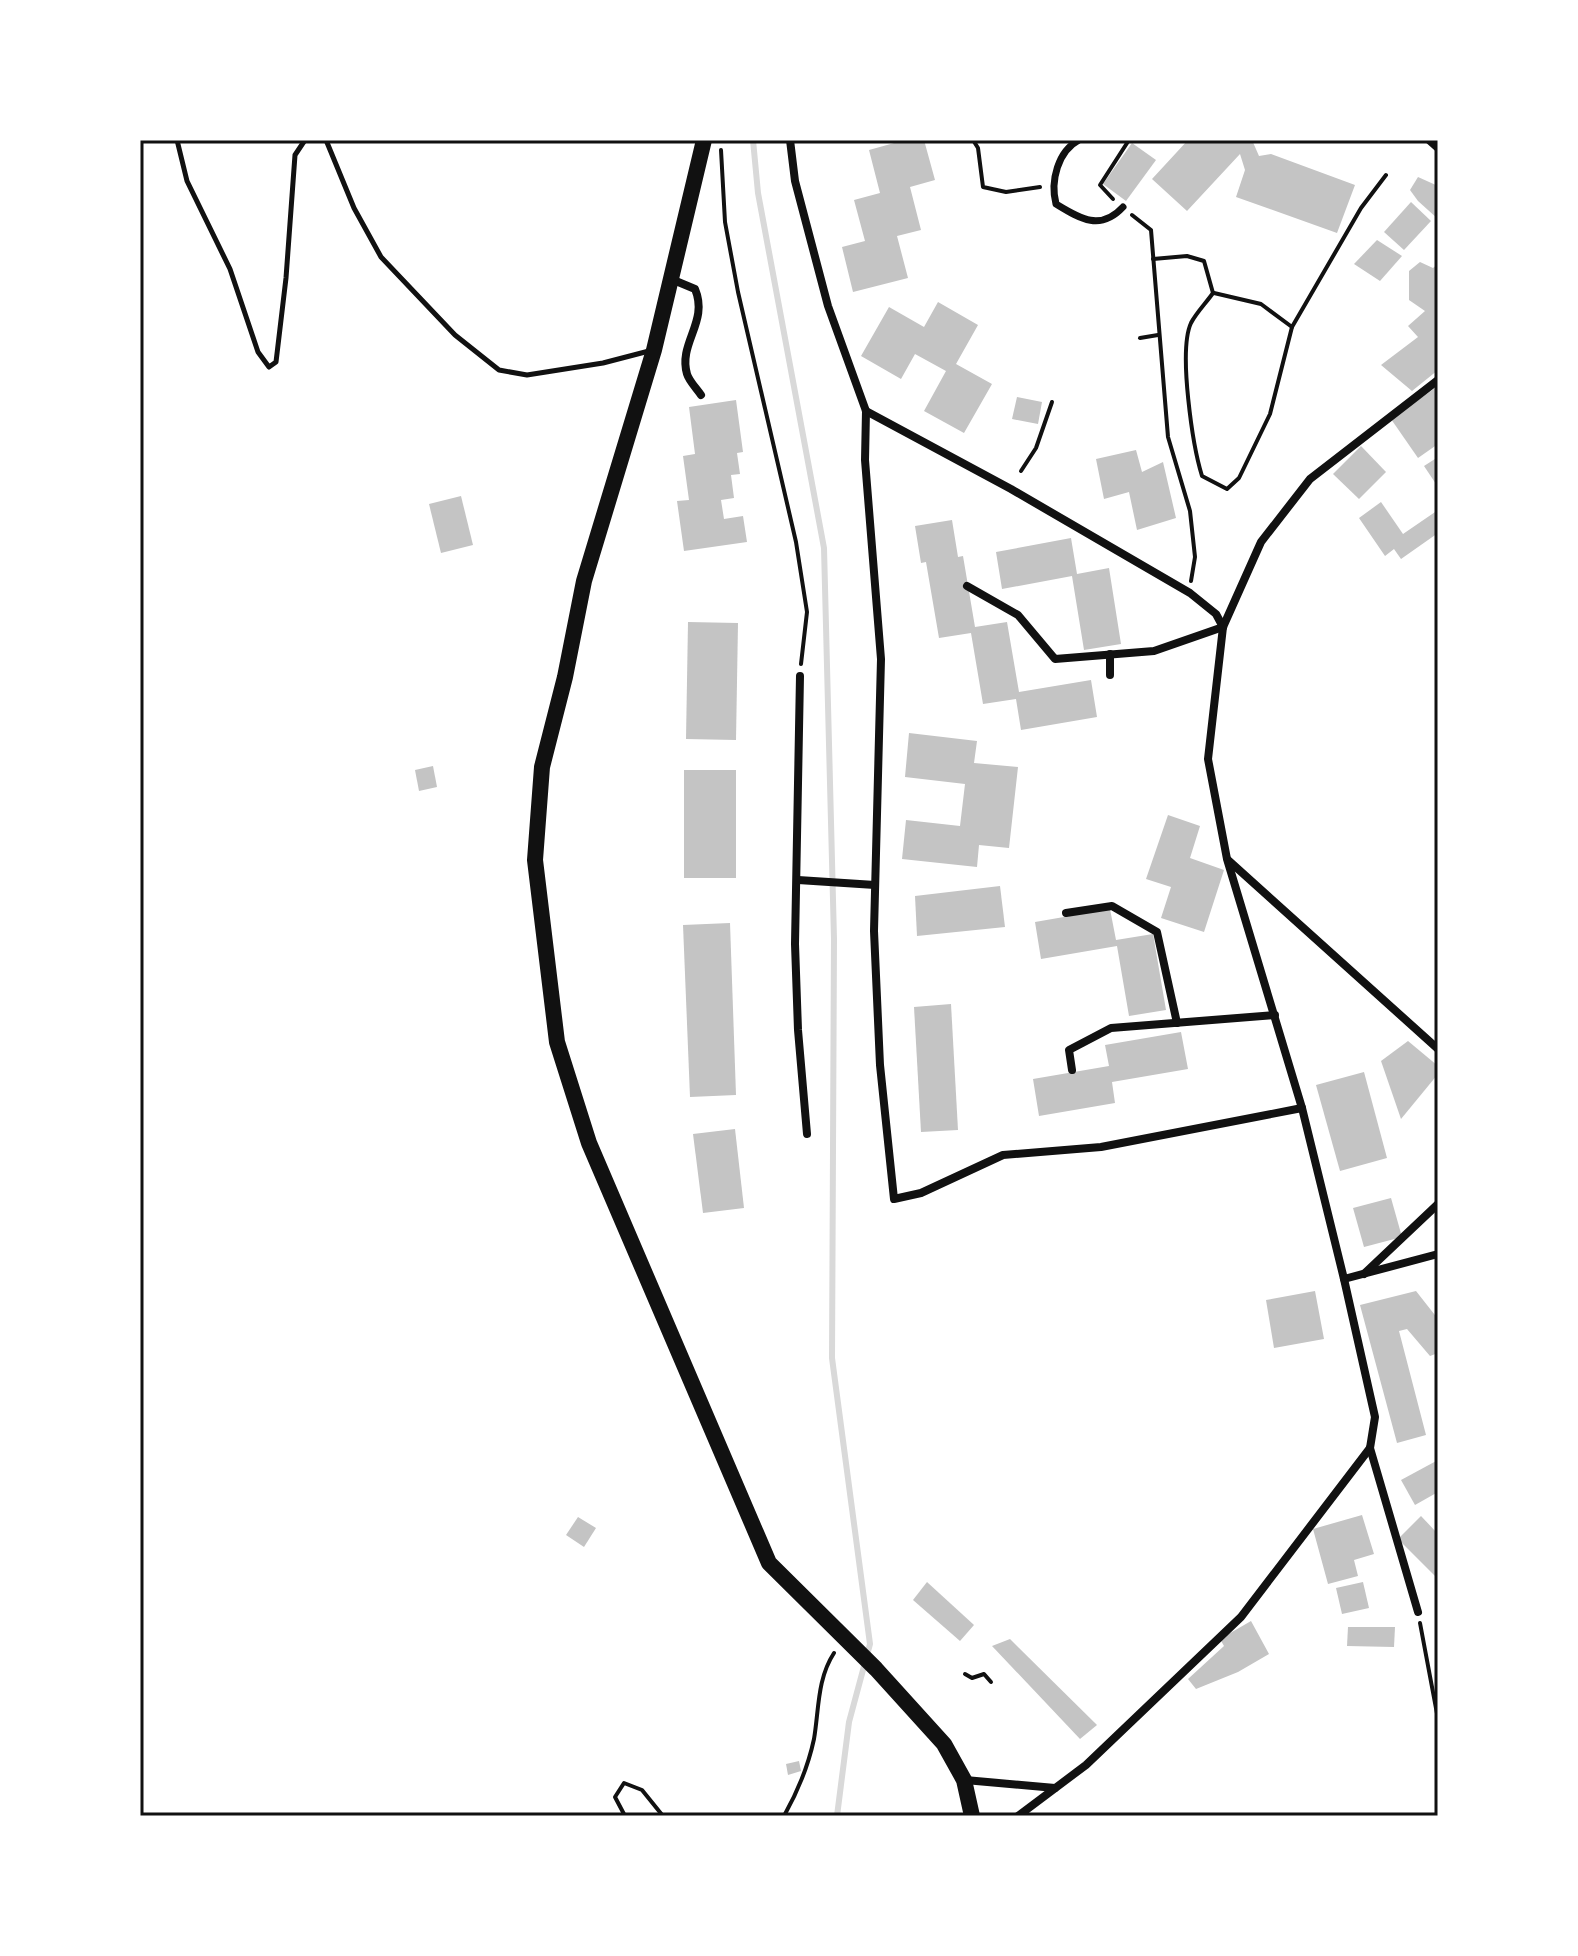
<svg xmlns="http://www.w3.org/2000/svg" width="1578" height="1956" font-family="'Alegreya Sans',sans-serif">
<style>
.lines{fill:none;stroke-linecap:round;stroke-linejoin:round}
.stream{stroke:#d9d9d9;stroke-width:6}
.building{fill:#c4c4c4}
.path{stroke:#111;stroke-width:4}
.service{stroke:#111;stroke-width:5}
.pedestrian{stroke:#111;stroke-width:7}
.minor{stroke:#111;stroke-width:8}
.secondary{stroke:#111;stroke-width:16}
.neatline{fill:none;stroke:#111;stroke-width:3}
</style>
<rect width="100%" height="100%" fill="#fff"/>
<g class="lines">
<polyline class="stream" points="753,140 758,193 824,548 834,939 832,1358 870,1644 849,1722 837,1816"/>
</g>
<g class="building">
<polygon points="905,140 924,140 935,180 910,187 921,230 897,236 908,278 853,292 842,247 865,241 854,200 880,193 869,150"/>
<polygon points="1188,140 1252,140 1259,156 1271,154 1355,185 1337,233 1236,197 1245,170 1240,154 1187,211 1152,179"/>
<polygon points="1132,143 1156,160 1126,201 1103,184"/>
<polygon points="1418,177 1438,186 1438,219 1418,201 1410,190"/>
<polygon points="1411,202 1431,221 1404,250 1384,232"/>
<polygon points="1377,240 1402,256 1380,281 1354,264"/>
<polygon points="1420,262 1433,268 1438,264 1436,303 1438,370 1412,391 1381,365 1418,337 1408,326 1425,311 1409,300 1409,271"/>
<polygon points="938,302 978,325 956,364 992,384 964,433 924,411 946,371 915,354 901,379 861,356 889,307 924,327"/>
<polygon points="1438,386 1438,444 1418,458 1391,419"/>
<polygon points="1017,397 1042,402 1038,424 1012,419"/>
<polygon points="736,400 743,452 737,453 740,474 731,475 734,498 721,500 724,519 743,516 747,542 684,551 677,501 689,500 683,456 695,454 689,407"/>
<polygon points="1361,446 1386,472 1359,499 1333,474"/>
<polygon points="1136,450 1142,472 1163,462 1176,518 1137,530 1129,492 1104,499 1096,459"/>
<polygon points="1438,457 1438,487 1424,466"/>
<polygon points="461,496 473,545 441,553 429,504"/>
<polygon points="1381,502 1403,534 1438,510 1438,533 1401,559 1394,549 1385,556 1359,518"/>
<polygon points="952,520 958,557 963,556 975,627 1007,622 1019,692 1091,680 1097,717 1021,730 1016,699 983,704 971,633 939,638 926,562 921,563 915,526"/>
<polygon points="1071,538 1077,574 1109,568 1121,644 1084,650 1072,576 1002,589 996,552"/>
<polygon points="688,622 738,623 736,740 686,739"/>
<polygon points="909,733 977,741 974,763 1018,767 1009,848 979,845 977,867 902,859 906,820 960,826 965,784 905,777"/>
<polygon points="433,766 437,787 419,791 415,770"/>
<rect x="684" y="770" width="52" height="108"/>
<polygon points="1168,815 1200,826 1190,858 1224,870 1204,932 1161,918 1171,887 1146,879"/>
<polygon points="1000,886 1005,927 917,936 915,896"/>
<polygon points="1110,909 1116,940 1153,934 1166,1010 1129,1016 1117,946 1041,959 1035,922"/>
<polygon points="730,923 736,1095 690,1097 683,925"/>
<polygon points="951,1004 958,1130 921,1132 914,1007"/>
<polygon points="1181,1032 1188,1069 1112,1082 1115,1103 1039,1116 1033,1079 1109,1066 1105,1045"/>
<polygon points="1408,1041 1438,1066 1438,1074 1401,1119 1381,1061"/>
<polygon points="1364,1072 1387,1158 1340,1171 1316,1085"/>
<polygon points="735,1129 744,1208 703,1213 693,1134"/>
<polygon points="1391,1198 1402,1237 1364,1247 1353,1208"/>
<polygon points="1315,1291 1324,1339 1274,1348 1266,1300"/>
<polygon points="1416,1291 1438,1319 1438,1353 1430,1356 1407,1329 1399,1331 1426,1435 1397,1443 1360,1305"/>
<polygon points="1438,1460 1438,1492 1415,1505 1401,1480"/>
<polygon points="1362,1515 1374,1554 1354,1560 1358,1576 1328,1584 1313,1529"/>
<polygon points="1421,1516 1438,1534 1438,1579 1398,1539"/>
<polygon points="578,1517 596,1528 584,1547 566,1535"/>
<polygon points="927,1582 974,1625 960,1641 913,1600"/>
<polygon points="1363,1582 1369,1608 1342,1614 1336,1588"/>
<polygon points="1251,1621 1269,1654 1238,1672 1196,1689 1188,1679 1224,1646 1220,1639"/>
<polygon points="1348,1627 1395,1627 1394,1647 1347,1646"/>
<polygon points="1010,1639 1097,1725 1080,1739 992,1646"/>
<polygon points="799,1761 801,1771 788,1775 786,1764"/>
</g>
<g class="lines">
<g class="path">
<polyline points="973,140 978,148 983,187 1006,192 1040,187"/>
<polyline points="721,150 725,222 738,292 796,542 807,612 801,664"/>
<polyline points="1113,199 1100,185 1129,140"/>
<polyline points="1132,215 1151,230 1168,437 1190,511 1195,557 1191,581"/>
<polyline points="1153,259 1187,256 1204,261 1213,293"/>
<path d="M1213 293C1206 303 1196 313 1191 323 1178 351 1193 447 1202 476L1227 489 1239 478 1270 414 1292 327"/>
<polyline points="1214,293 1261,304 1292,327 1361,208 1386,175"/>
<polyline points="1140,338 1158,335"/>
<polyline points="1021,471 1036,448 1052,402"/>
<polyline points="1420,1623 1438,1719"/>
<polyline points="965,1674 972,1678 984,1674 991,1682"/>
<polyline points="625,1816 615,1797 624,1783 642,1790 663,1816"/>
<path d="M784 1816C798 1791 808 1767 814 1739 819 1710 817 1679 834 1653"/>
</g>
<g class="service">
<polyline points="177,140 187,181 230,269 258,352 269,367 276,362 286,278 295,155 305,140"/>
<polyline points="326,140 354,208 381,257 455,335 499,370 527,375 603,363 649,351"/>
</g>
<path class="pedestrian" d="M1079 140C1058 151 1050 181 1056 204 1079 218 1100 232 1123 207"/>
<g class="minor">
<polyline points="790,140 795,181 828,306 866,411 865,460 881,659 874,931 880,1065 894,1199 921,1193 1003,1155 1101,1147 1302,1108"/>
<polyline points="1429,140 1438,148"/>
<path d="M671 279 695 289C709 322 678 343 687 374 689 381 697 389 701 395"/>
<polyline points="866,411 1011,489 1190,593 1216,614 1223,627"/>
<polyline points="967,586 1018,615 1055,659 1154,651 1223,627"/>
<polyline points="1110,654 1110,675"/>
<polyline points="800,676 795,944 798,1030 807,1134"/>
<polyline points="1228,860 1438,1049"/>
<polyline points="798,880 875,885"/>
<polyline points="1066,913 1112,906 1157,932 1177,1023"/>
<polyline points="1072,1070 1069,1050 1111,1028 1275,1015"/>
<polyline points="1364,1274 1438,1204"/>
<polyline points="1344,1279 1438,1254"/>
<polyline points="1370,1448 1418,1612"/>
<polyline points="965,1780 1055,1788"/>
<polyline points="1018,1816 1086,1765 1241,1617 1370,1448 1375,1417 1344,1279 1302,1108 1227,859 1208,759 1223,627 1261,542 1310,479 1438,380"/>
</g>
<polyline class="secondary" points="704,140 654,350 584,581 565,677 542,767 535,860 557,1042 589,1143 769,1563 876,1669 944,1744 964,1780 972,1816"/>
</g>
<rect width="1578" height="1956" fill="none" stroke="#ffffff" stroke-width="284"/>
<rect x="142" y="142" width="1294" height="1672" class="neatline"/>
</svg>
